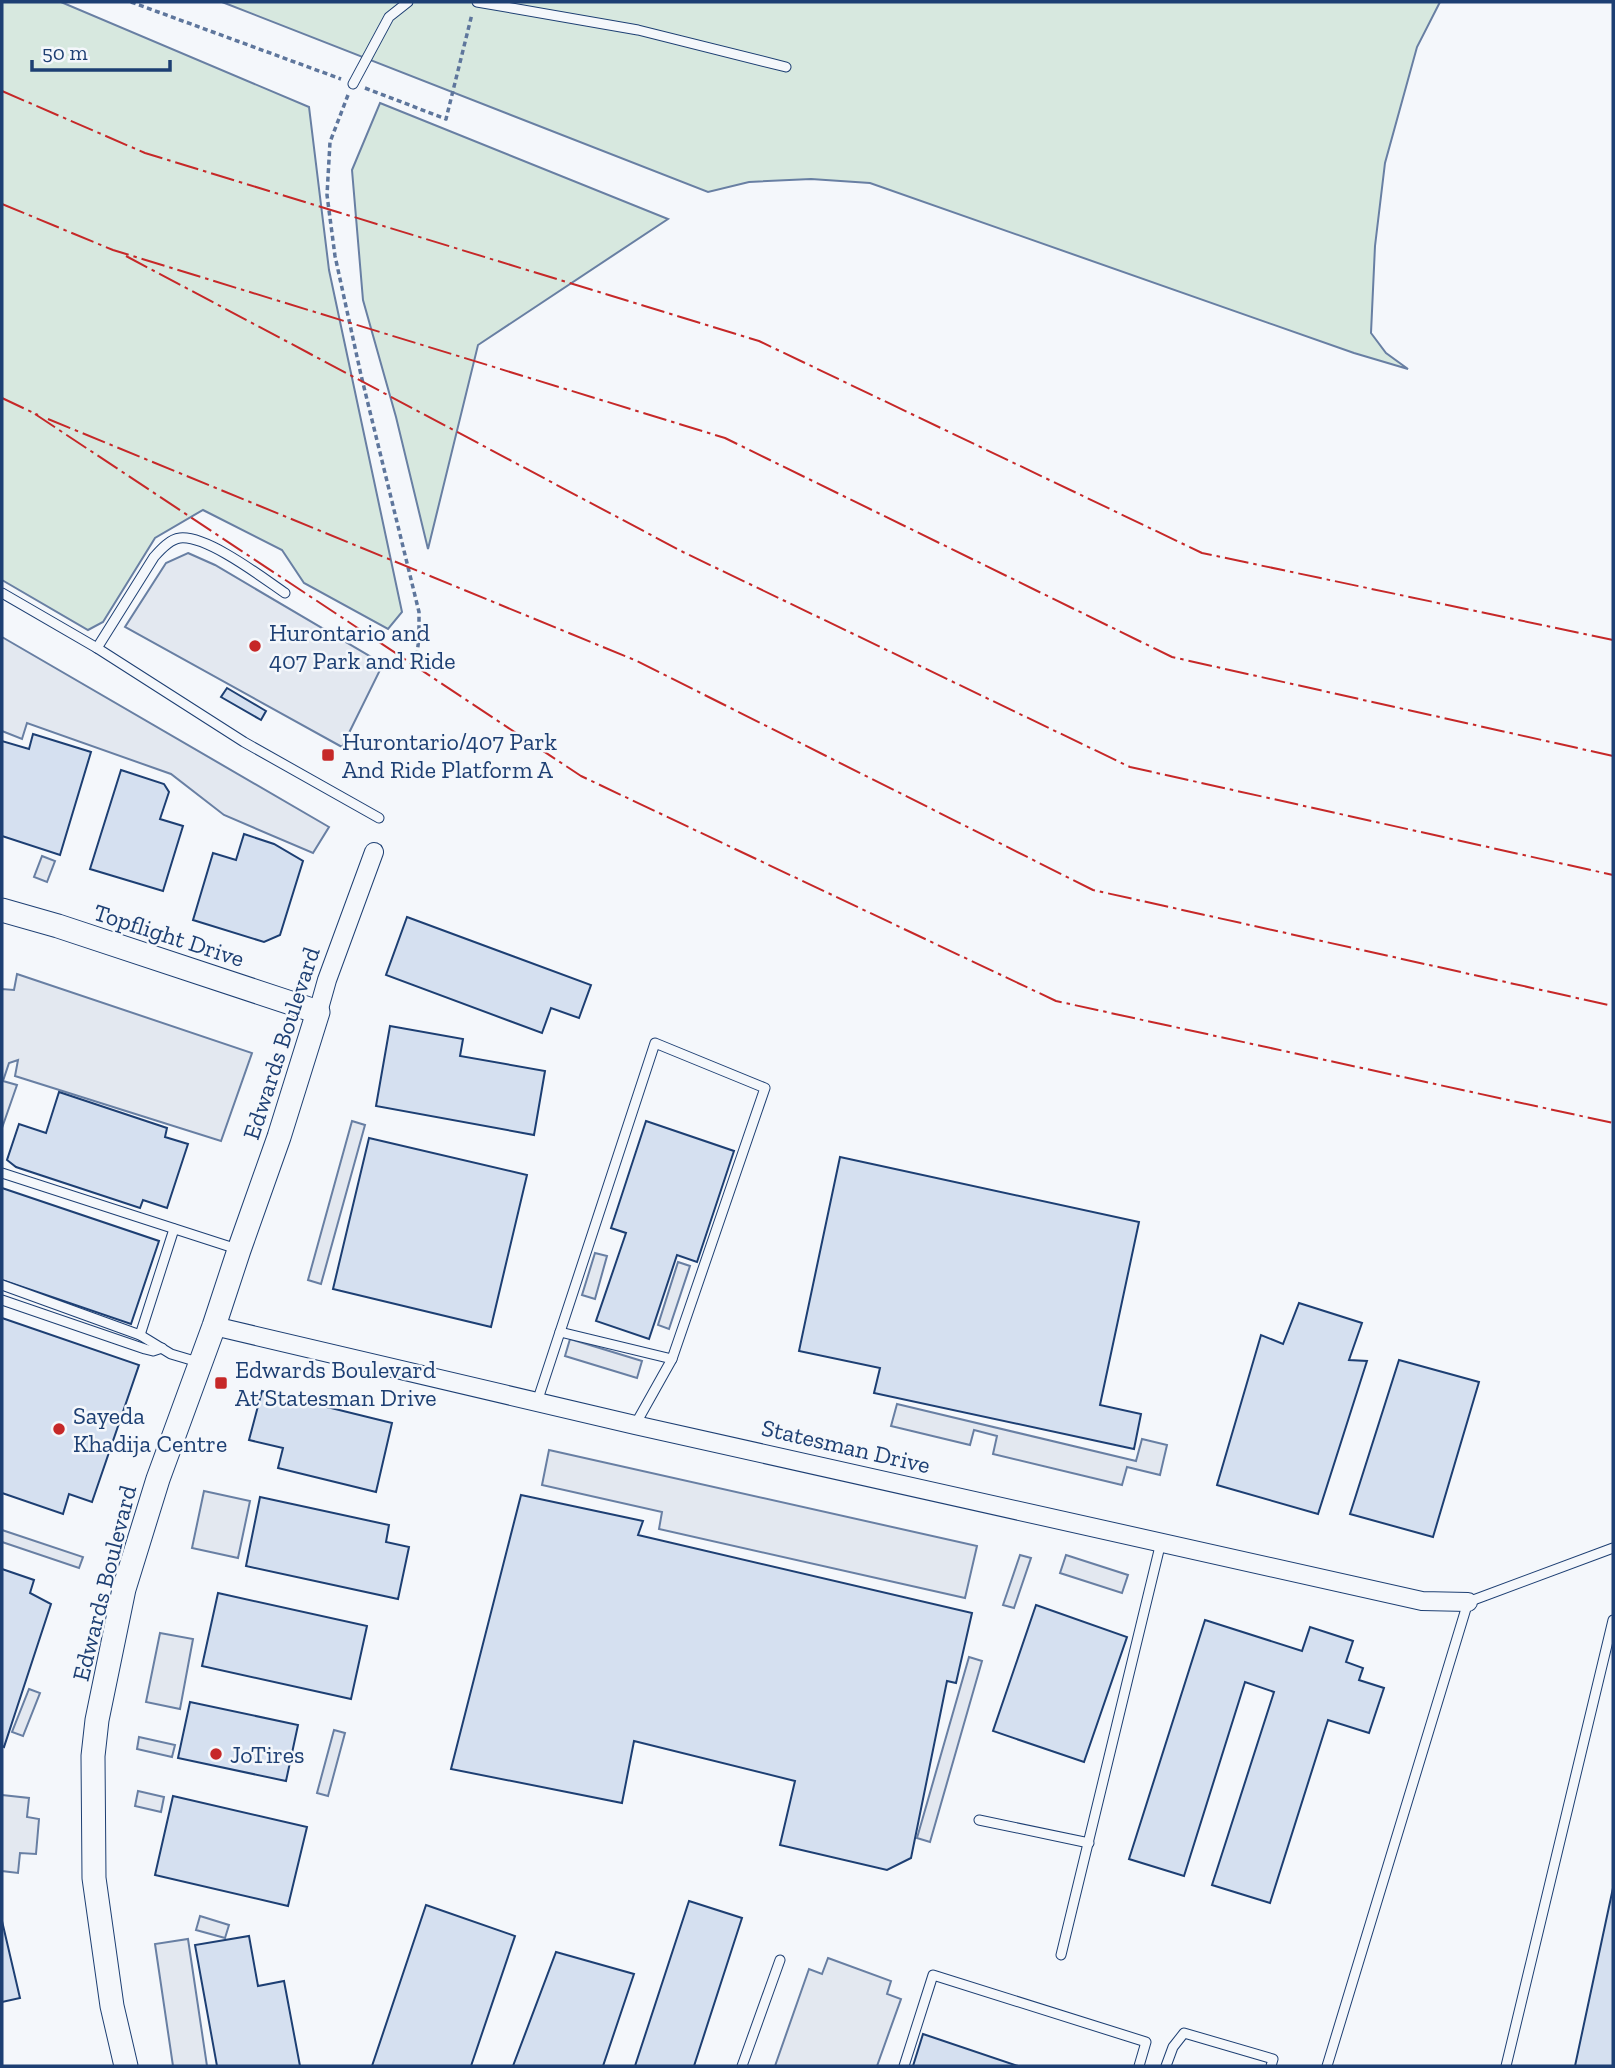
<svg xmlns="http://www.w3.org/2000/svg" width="1615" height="2068" font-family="'Zilla Slab',serif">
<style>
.green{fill:#d7e8df;stroke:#687fa3;stroke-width:2}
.parking{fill:#e3e8f0;stroke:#687fa3;stroke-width:2}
.building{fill:#d5e0f0;stroke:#1d3f73;stroke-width:2}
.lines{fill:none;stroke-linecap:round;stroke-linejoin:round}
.lane-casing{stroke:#1d3f73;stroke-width:11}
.street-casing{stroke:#1d3f73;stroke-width:20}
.secondary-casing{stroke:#1d3f73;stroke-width:25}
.path{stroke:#5e769c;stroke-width:3.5;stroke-dasharray:5 3.5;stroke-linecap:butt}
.lane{stroke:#f4f7fb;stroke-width:9}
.street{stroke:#f4f7fb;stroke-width:18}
.secondary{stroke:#f4f7fb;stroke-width:23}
.power{stroke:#c62828;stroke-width:2;stroke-dasharray:24 5 3.5 5;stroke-linecap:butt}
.poi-dot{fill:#c62828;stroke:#f4f7fb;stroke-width:2.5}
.labels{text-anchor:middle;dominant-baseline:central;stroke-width:5;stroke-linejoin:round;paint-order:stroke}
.poi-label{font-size:24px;fill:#1d3f73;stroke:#f4f7fb;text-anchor:start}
.street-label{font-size:24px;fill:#1d3f73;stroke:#f4f7fb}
</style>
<rect width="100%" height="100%" fill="#f4f7fb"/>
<g class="green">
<polygon points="2,2 61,2 309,107 329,270 402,612 388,629 304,583 282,550 203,510 155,538 103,622 88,630 2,580"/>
<polygon points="222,2 1440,2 1417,47 1385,163 1375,246 1371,333 1386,353 1408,369 1354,353 870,183 811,179 749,182 708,192"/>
<polygon points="380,103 668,219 478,345 428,549 396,417 363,300 352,170"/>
</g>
<g class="parking">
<polygon points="188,553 215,565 383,664 342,747 125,627 166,563"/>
<polygon points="2,637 329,827 313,853 224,815 171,774 27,723 22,739 2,731"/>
<polygon points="42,856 55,861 47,882 34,877"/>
<polygon points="17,974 252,1053 221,1141 15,1076 18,1060 9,1063 3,1081 17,1085 2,1128 2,989 14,990"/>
<polygon points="352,1121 365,1125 321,1284 308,1280"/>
<polygon points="595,1253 607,1256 595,1299 582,1295"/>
<polygon points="678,1262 690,1266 669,1329 658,1325"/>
<polygon points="570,1339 642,1361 637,1378 565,1356"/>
<polygon points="897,1404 1136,1461 1142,1439 1167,1445 1160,1475 1127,1467 1122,1485 993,1454 997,1436 974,1430 970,1445 891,1426"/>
<polygon points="549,1450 977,1546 965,1598 659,1529 662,1512 542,1485"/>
<polygon points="204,1491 250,1501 238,1558 192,1548"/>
<polygon points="2,1530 83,1557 79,1568 2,1542"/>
<polygon points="1020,1555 1031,1558 1014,1608 1003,1605"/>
<polygon points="1066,1555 1128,1575 1122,1593 1060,1573"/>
<polygon points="160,1633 193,1639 180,1709 146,1702"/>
<polygon points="969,1657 982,1661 930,1842 917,1838"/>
<polygon points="29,1689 40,1693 23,1736 12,1732"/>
<polygon points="334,1730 345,1733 328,1796 317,1793"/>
<polygon points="139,1737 175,1745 172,1757 137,1749"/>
<polygon points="138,1791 164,1797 161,1812 135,1806"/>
<polygon points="2,1795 29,1798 27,1817 39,1819 36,1854 20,1853 18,1873 2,1871"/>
<polygon points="200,1916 229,1925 225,1938 196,1930"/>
<polygon points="188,1939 207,2066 173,2066 155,1944"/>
<polygon points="828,1958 891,1981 887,1994 901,1999 877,2066 775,2066 809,1969 822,1974"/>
</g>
<g class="building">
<polygon points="227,688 266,711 261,720 221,697"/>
<polygon points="33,734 91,752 60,855 2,836 2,741 29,749"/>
<polygon points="121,770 164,784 169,792 160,819 183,826 163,891 90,869"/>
<polygon points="244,834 274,844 303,861 280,935 264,942 193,920 213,853 236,860"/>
<polygon points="407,917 591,985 579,1018 551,1008 542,1033 386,975"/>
<polygon points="390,1026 463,1039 460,1056 545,1071 534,1135 376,1106"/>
<polygon points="59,1092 167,1128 165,1137 188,1144 167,1208 143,1200 140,1208 16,1167 7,1160 19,1124 46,1133"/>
<polygon points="646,1121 734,1151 697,1262 677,1255 649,1339 596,1321 626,1233 611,1228"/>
<polygon points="369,1138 527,1175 491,1327 333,1289"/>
<polygon points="840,1157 1139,1222 1100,1405 1141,1414 1134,1449 874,1393 880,1368 799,1351"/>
<polygon points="2,1188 159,1241 131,1324 2,1280"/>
<polygon points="1299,1303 1362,1323 1349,1360 1367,1361 1318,1514 1217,1485 1261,1335 1283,1344"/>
<polygon points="2,1318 139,1365 92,1502 69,1494 63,1514 2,1493"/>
<polygon points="1399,1360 1479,1382 1433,1537 1350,1514"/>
<polygon points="262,1391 392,1423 376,1492 278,1468 283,1448 249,1440"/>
<polygon points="521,1495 643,1521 638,1535 972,1613 956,1683 947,1681 911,1858 887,1870 780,1845 795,1781 634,1741 622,1803 451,1769"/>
<polygon points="260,1497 389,1525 386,1542 409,1547 398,1599 246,1566"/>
<polygon points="2,1569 34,1580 30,1593 51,1604 4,1747 2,1746"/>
<polygon points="218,1593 367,1626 351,1699 202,1666"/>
<polygon points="1036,1605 1127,1637 1084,1762 993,1731"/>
<polygon points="1205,1620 1302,1651 1310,1627 1353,1641 1346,1662 1363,1668 1359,1680 1384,1688 1369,1733 1328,1720 1270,1903 1212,1885 1274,1692 1245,1682 1184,1876 1129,1859"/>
<polygon points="190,1702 298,1725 286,1781 178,1758"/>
<polygon points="173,1796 307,1827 288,1906 155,1875"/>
<polygon points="1613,1888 1613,2066 1575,2066"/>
<polygon points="689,1901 742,1918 694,2066 635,2066"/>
<polygon points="426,1905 515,1936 471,2066 372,2066"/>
<polygon points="2,1921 20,1998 2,2002"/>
<polygon points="249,1936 258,1986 284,1981 300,2066 217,2066 195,1945"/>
<polygon points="556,1952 634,1974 603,2066 513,2066"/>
<polygon points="923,2034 1018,2066 913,2066"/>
</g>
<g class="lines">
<g class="lane-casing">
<g id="lane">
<polyline points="477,2 638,30 786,67"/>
<polyline points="353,84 389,17 408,2"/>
<polyline points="2,593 97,648 244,742 379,818"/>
<path d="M97 648 154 557C161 549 170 539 180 538 207 535 263 578 285 593"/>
<polyline points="2,1173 237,1249"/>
<polyline points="2,1285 140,1335 171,1354 198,1362"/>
<polyline points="2,1300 145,1349 153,1351 162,1348"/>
<polyline points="560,1332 672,1359"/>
<polyline points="140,1335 174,1229"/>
<polyline points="537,1402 655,1043 765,1088 672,1359 635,1425"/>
<polyline points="979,1820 1089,1843"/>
<polyline points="1061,1955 1161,1542"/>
<polyline points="742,2066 780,1960"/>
<polyline points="904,2066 933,1975 1146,2042 1139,2066"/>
<polyline points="1166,2066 1173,2047 1184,2033 1273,2059 1271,2066"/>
<polyline points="1327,2066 1468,1602 1613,1548"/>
<polyline points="1506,2066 1613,1620"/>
</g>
</g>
<g class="street-casing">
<g id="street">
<polyline points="318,1012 327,980 374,852"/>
<polyline points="214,1326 635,1425 1422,1601 1468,1602"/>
</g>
</g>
<g class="secondary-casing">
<polyline id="secondary" points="2,910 58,926 318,1012 279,1137 239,1250 214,1326 158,1479 124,1589 97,1720 93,1756 94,1878 112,2006 126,2066"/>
</g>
<g class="path">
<polyline points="131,2 341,79"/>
<polyline points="365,88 446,119 472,14"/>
<polyline points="348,95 330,142 327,195 335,256 361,375 419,612 419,638 416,661"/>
</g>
<use href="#lane" class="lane"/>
<use href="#street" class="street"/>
<use href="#secondary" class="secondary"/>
<g class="power">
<polyline points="2,91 145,153 759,341 1202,553 1613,640"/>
<polyline points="2,204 113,250 725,438 1172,657 1613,756"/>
<polyline points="126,256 683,552 1130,767 1613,875"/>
<polyline points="2,398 38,415"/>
<polyline points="35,414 581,776 1056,1001 1613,1123"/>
<polyline points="48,419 637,661 1093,890 1613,1006"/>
</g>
</g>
<g class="poi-dot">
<circle cx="255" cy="646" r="7"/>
<rect x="321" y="748" width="14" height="14" rx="3.5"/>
<rect x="214" y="1376" width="14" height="14" rx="3.5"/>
<circle cx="59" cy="1429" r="7"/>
<circle cx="216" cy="1754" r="7"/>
</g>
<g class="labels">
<g class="poi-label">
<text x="269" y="632">Hurontario and<tspan x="269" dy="28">407 Park and Ride</tspan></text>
<text x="342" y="741">Hurontario/407 Park<tspan x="342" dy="28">And Ride Platform A</tspan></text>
<text x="235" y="1369">Edwards Boulevard<tspan x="235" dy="28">At Statesman Drive</tspan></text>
<text x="73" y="1415">Sayeda<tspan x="73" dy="28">Khadija Centre</tspan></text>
<text x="230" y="1754">JoTires</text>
</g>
<g class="street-label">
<text transform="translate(169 935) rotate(18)">Topflight Drive</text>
<text transform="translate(281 1043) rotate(-72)">Edwards Boulevard</text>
<text transform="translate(846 1446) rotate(13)">Statesman Drive</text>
<text transform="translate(104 1583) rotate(-76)">Edwards Boulevard</text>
</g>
</g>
<rect width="1615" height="2068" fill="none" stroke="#1d3f73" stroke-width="7"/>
<path d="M32 60v10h138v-10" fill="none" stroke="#1d3f73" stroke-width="3.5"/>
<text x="42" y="60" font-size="21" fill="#1d3f73" stroke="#f4f7fb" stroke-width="5" paint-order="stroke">50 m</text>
</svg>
